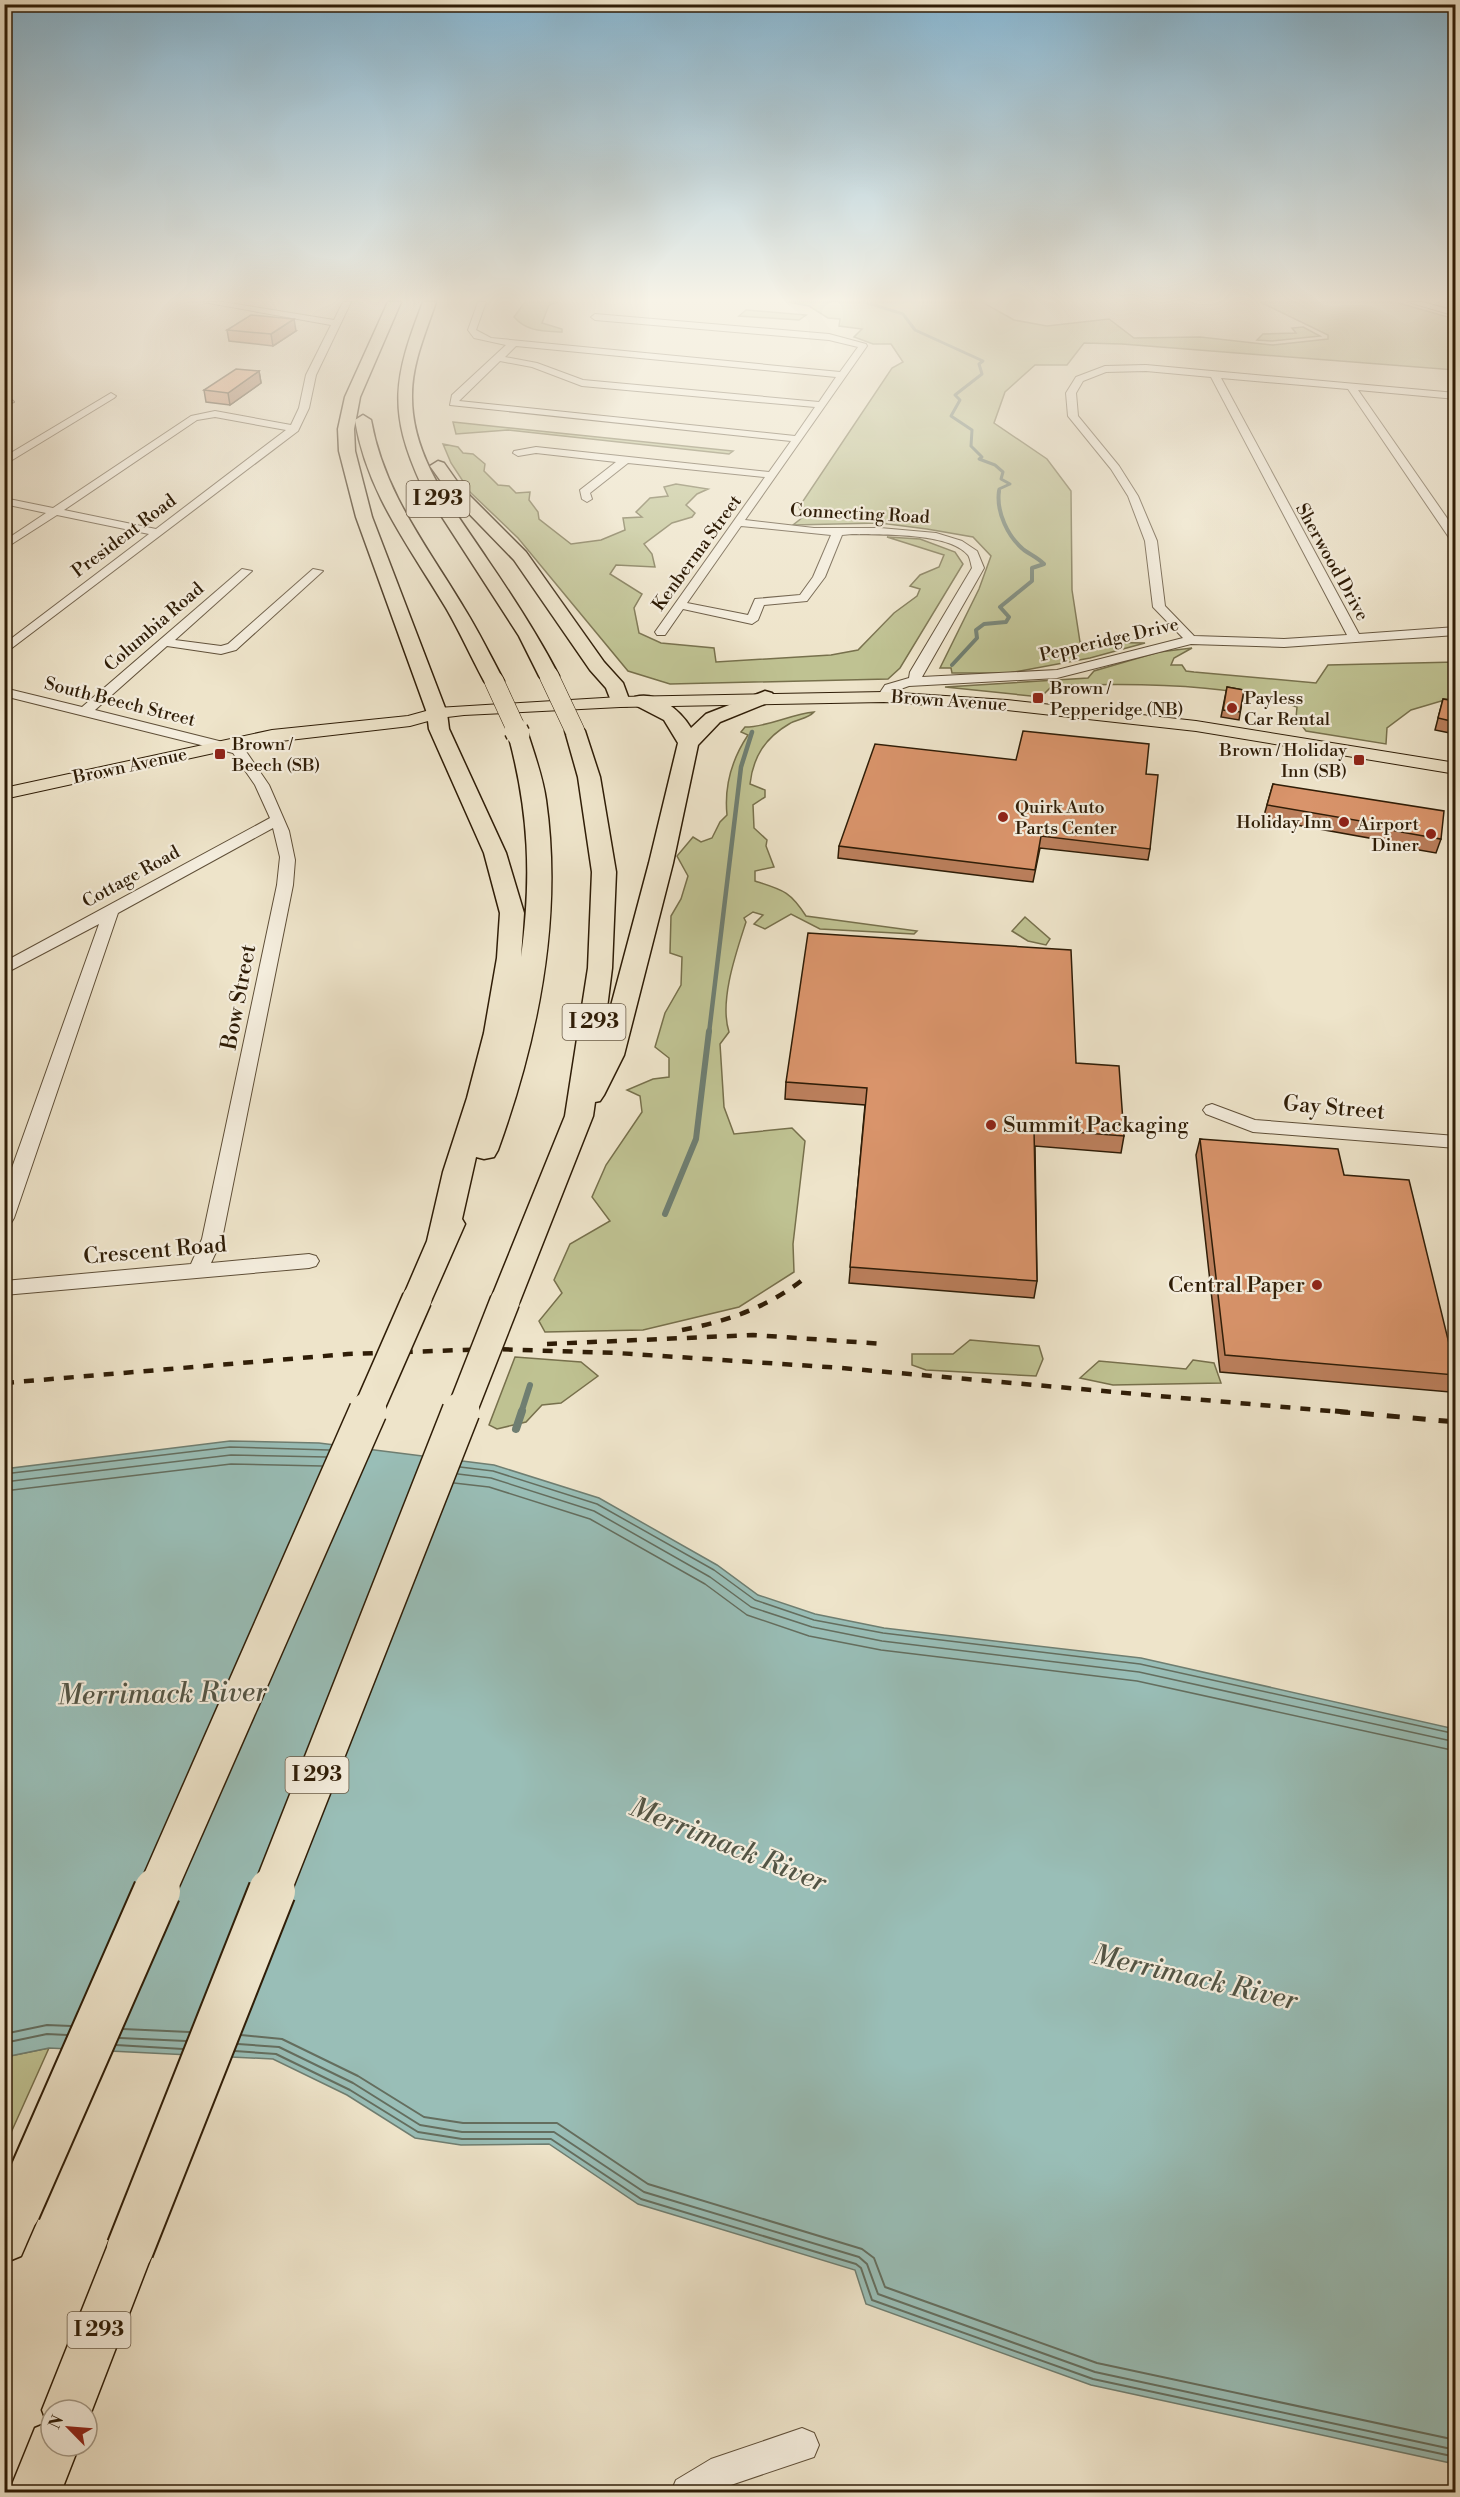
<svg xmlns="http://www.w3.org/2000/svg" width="1460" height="2497" font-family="'Libre Bodoni',serif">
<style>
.green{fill:#bfc292;stroke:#77704c;stroke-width:1.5}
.water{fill:#99beb7;stroke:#6f7e71;stroke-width:1.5}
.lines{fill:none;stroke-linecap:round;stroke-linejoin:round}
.shore-far1{stroke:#646e5f;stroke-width:1.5}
.shore{stroke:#646e5f;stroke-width:2}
.stream-far4{stroke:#6f7e71;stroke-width:3}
.stream-far3{stroke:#6f7e71;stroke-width:4}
.stream-far2{stroke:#6f7e71;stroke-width:4.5}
.stream-far1{stroke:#6f7e71;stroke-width:6}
.stream{stroke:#6f7e71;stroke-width:8}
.minor-casing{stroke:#5f4f38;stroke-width:2}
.major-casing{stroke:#2f1d07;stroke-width:2}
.highway-casing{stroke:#2f1d07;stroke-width:3}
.minor{fill:#f4eddd;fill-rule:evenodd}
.major{fill:#eee4ca;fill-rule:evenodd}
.highway{fill:#eee4ca;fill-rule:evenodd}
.rail-far1{stroke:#2f1d07;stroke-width:4.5;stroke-dasharray:10 10;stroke-linecap:butt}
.rail{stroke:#2f1d07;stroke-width:5;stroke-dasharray:13 13;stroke-linecap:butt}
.highway-bridge-far4-casing{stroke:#2f1d07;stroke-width:20;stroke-linecap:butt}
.highway-bridge-far3-casing{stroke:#2f1d07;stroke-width:26;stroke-linecap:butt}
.highway-bridge-far2-casing{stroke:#2f1d07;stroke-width:32;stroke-linecap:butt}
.highway-bridge-far1-casing{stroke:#2f1d07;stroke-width:40;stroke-linecap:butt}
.highway-bridge-casing{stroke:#2f1d07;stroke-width:50;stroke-linecap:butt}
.highway-bridge-far4{stroke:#eee4ca;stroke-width:19}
.highway-bridge-far3{stroke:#eee4ca;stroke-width:23}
.highway-bridge-far2{stroke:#eee4ca;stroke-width:29}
.highway-bridge-far1{stroke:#eee4ca;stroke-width:37}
.highway-bridge{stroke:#eee4ca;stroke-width:46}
.wall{fill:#bb7f5c;stroke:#2f1d07;stroke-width:1.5}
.shaded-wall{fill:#98684b;stroke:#2f1d07;stroke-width:1.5}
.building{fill:#d9946b;stroke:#2f1d07;stroke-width:1.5}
.poi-dot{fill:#8f2418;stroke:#f4eddd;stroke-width:2}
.labels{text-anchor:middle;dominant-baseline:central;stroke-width:4.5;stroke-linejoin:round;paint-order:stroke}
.far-street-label{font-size:18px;fill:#2f1d07;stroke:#f4eddd}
.far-poi-label{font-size:18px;fill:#2f1d07;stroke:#f4eddd;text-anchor:start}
.shield{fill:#f4eddd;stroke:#6a5b47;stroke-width:1.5}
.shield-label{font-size:21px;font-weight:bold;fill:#2f1d07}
.street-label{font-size:22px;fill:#2f1d07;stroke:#f4eddd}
.poi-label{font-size:22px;fill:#2f1d07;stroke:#f4eddd;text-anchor:start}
.near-water-label{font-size:28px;font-style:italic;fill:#545545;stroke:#f4eddd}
</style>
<rect width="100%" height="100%" fill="#eee4ca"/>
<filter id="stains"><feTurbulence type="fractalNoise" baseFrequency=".00333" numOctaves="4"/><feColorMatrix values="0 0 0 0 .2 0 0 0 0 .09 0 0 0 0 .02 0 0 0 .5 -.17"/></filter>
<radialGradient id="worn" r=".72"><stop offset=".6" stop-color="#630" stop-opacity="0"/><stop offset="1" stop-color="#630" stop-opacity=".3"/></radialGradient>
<g class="green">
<path d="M525 302H558L549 305 542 323 562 329V332C544 331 527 332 514 317Z"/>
<polygon points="788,302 982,302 1014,320 1047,326 1109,319 1134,338 1200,337 1273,345 1328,339 1328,335 1260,302 1395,302 1455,319 1455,370 1122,344 1084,343 1067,365 1035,365 1005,392 994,423 1047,459 1071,491 1072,590 1080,642 1145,643 1090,658 1009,673 952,673 951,668 940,668 979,589 991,556 973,537 927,529 880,523 793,525 803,517 799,507 892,368 903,362 891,344 873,344 854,337 862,329 839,326 840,319 828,318 809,306"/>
<polygon points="746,310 806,315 799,320 739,316"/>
<polygon points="1303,327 1320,336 1272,341 1257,340 1263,334 1296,333 1292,328"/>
<polygon points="453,422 733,451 729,454 508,430 456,434"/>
<polygon points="443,444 458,447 463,453 473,454 485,464 484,471 498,485 509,486 516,493 530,492 529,500 538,512 539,519 571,544 601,540 625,530 623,518 642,517 636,512 650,498 668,496 664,487 676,484 708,489 697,494 686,505 695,513 692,517 672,523 644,544 652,554 655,567 616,565 610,574 642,594 634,608 639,633 661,643 714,648 716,662 831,655 858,650 894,613 917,596 920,589 910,586 920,575 939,567 944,555 887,537 920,539 955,552 963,564 900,668 888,679 670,684 628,671 518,538 470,492 451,463"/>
<path d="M1192 648 1174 658 1171 665H1182L1186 671 1194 672 1316 683 1328 665 1456 662 1455 697 1411 710 1387 728 1386 744 1306 731 1296 718 1297 707C1232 682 1123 683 1052 686L1041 697 945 687 1088 678 1094 671 1159 652Z"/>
<path d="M814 712C808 719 797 719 789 724 765 738 753 757 750 784L765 790V797L753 805 754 828 767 840 766 846 774 867 755 871V881C783 890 790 891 806 916L917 931 914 934 820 929 791 914 765 929 754 924 763 915 753 912 744 918 746 922C736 953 719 1001 729 1032L720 1044 724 1107 734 1134 792 1128 805 1141 793 1244 794 1272 739 1307 643 1330 545 1332 539 1321 562 1293 554 1280 570 1244 610 1221 592 1197 606 1165 642 1112 640 1096 627 1090 653 1079 669 1077V1058L655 1047 665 1013 681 985 682 957 670 953 671 916 681 899 688 876 677 856 693 837 701 842 712 838 720 822 727 815C724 785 732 759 748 735L741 732 745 727C769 727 791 714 814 712Z"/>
<polygon points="1025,917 1050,939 1046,945 1028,941 1012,931"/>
<polygon points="970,1340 1039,1346 1043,1359 1036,1376 926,1370 912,1365 912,1354 953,1354"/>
<polygon points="515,1357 581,1362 598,1376 561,1403 542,1405 526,1422 497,1429 489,1425"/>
<polygon points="1193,1360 1214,1363 1221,1383 1113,1385 1080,1378 1099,1361 1186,1369"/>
<polygon points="49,2048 5,2146 5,2057"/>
</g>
<polygon class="water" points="230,1441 319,1443 494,1465 599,1498 717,1565 758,1595 815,1614 884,1628 1141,1658 1455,1729 1455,2464 1091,2385 866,2304 855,2270 638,2204 549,2144 461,2145 415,2138 347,2095 273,2059 49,2048 5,2057 4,1469"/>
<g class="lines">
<g class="shore-far1">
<polyline points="460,1467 493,1471 597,1504 714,1570 755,1600 814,1620 883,1633 1140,1664 1456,1734"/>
<polyline points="4,1474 230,1447 329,1450"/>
<polyline points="458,1474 491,1478 594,1511 710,1577 751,1607 812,1627 882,1641 1139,1672 1456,1742"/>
<polyline points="4,1482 231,1455 326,1457"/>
<polyline points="454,1483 489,1487 590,1519 705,1584 747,1615 809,1636 881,1650 1137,1681 1456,1751"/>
<polyline points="4,1491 231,1464 322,1466"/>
</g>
<g class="shore">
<polyline points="123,2029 189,2032"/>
<polyline points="4,2034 47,2025 71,2026"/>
<polyline points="241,2035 282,2039 358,2076 424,2117 463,2123 557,2123 648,2184 862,2249 874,2258 885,2287 1097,2363 1456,2440"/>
<polyline points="120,2038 186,2041"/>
<polyline points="4,2043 47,2034 67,2035"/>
<polyline points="238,2044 279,2047 353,2083 420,2125 462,2132 554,2132 644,2192 859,2257 867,2264 878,2294 1095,2372 1456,2450"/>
<polyline points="116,2045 183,2049"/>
<polyline points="235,2051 276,2054 350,2090 418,2132 462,2139 551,2139 641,2199 856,2264 861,2268 872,2300 1093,2379 1456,2457"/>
</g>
<polyline class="stream-far4" points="865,302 903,314 915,330 983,361 979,364 982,374 955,395 960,400 951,416 972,430 971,446 982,457 979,459 995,465 1003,472 1001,479 1010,484 999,489 999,492"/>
<path class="stream-far3" d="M952 665 977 638 976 630 984 624 1006 622 1009 617 1000 607 1032 581V568L1044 564C1038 558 1031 555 1024 550 1008 537 996 512 999 491"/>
<polyline class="stream-far2" points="709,1033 741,767 752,732"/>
<g class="stream-far1">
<polyline points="665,1214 696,1139 709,1031"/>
<polyline points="521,1413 530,1385"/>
</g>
<polyline class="stream" points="516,1429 522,1411"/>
<g class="minor-casing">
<g id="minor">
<polygon points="4,302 13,302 4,306"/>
<path d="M203 302H223L334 320 343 302H351L316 375 309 408 298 431 4 654V644L149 534 57 515 4 549V541L46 513 4 504V498L53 508 191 416 215 411 291 425 299 408 306 375 331 325ZM215 417 286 430 156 529 64 510 197 420Z"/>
<path d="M478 302H486L476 330 491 338 840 372 858 347 829 340 595 320 591 317 595 314 829 334 866 344 867 346 745 520 814 528H880L936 533 962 541 977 551 984 568 922 677 1057 670 1183 638 1153 607 1145 541 1128 496 1111 469 1068 416 1066 393 1076 377 1105 366 1146 365 1456 393V399L1358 390 1456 531V543L1452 542 1348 389 1221 378 1359 634 1456 627V635L1284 647 1191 644 1057 678 909 686 895 691 889 700 884 701 877 697 885 685 909 678 910 672 972 568C971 564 970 558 968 555 949 532 880 535 852 534L842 535 825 577 807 601 764 605 758 620 752 624 683 609 665 635H657L655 632 765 477 628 463 590 493 592 499 587 502 582 499 580 490 616 462 536 453 518 456 513 453 514 451 536 447 769 472 791 441 450 405 452 395 506 345 474 338 468 330ZM516 346 836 377 819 402 583 380 537 363 505 357ZM500 361 532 367 582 386 815 407 795 436 459 401ZM1146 371 1211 377 1347 635 1284 639 1194 636 1165 606 1157 541 1138 496 1119 466 1078 416 1076 393 1083 381 1106 372ZM741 526 831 535 813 577 800 595 755 599 748 615 687 603Z"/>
<polygon points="1408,302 1422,302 1456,311 1456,316"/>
<polygon points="111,393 116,396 114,398 4,465 4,457"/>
<polygon points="4,399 12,400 14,402 4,405"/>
<polygon points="242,569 252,571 175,640 221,646 228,644 313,569 323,571 236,650 221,654 167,646 95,710 243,747 269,785 289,831 295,860 293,885 222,1239 211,1263 309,1254 316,1256 319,1261 316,1266 309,1268 4,1295 4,1281 191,1264 202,1239 277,885 280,857 273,828 118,913 14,1218 11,1223 4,1224 4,1190 99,924 4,974 4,962 270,818 255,785 233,753 4,696 4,688 82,707"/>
<polygon points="1212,1104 1255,1120 1456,1136 1456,1148 1253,1132 1206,1114 1203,1110 1206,1106"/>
<polygon points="802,2428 814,2433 819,2445 814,2457 731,2485 719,2492 671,2492 676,2480 711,2459"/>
</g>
</g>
<g class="major-casing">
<polygon id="major" points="884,692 1007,700 1196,721 1456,763 1456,774 1196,731 1007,710 884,702 620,707 464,715 439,718 410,726 255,744 4,799 4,788 272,730 408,716 437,708 620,697"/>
</g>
<g class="highway-casing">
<g id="highway">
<path d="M388 302H401L360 397 354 429 355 451 372 517 447 713 449 729 506 853 524 913 521 957C532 878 529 811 508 734L511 730H525L528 734C535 756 543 778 546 800 563 919 538 1039 498 1150L494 1157 484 1159 476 1157 462 1219 465 1224 432 1299 428 1307 417 1310 406 1307 402 1299 427 1241 443 1172 467 1098 484 1033 497 958 500 913 484 853 429 729 427 713 356 517 339 451 338 429 345 397Z"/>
<path d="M423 302H436C426 332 412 363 412 395 411 458 454 509 487 559 513 597 538 635 559 676L556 680H542L539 676 519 636 422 486C387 411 394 377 423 302Z"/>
<path d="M363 415 371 420C384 493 427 546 464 608 479 632 491 657 504 681L501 685H487L484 681C471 657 460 632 446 608 409 546 367 493 355 420Z"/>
<polygon points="438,461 444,463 461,487 526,552 604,662 623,683 630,702 627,706 613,706 606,688 590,670 514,560 450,494 430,466"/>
<path d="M765 691 772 693 775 697 772 701 720 722 698 745 673 863 624 1055 604 1095 600 1101 595 1102 593 1116 520 1301 516 1309 505 1312 494 1309 490 1301 565 1116 588 968 592 872 578 777 565 731 568 727H582L585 731 600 777 616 872 612 968 604 1032 649 863 678 743 664 720 635 705 632 701 635 697C657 691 680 710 691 728L706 714Z"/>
<polygon points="17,2186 34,2193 41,2210 21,2256 4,2263 4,2192"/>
<polygon points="130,2225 147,2232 154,2249 87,2423 87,2410 51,2410 51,2446 79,2446 61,2492 9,2492 35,2428 47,2423 42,2410 113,2232"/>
</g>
</g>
<use href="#minor" class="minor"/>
<use href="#major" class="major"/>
<use href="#highway" class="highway"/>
<g class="rail-far1">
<path d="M682 1330C728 1321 769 1307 806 1277"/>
<polyline points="547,1344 753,1335 885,1344"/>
<polyline points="4,1383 348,1354 491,1349 617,1353 842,1368 1352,1413"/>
</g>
<polyline class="rail" points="1335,1411 1456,1422"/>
<g class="highway-bridge-far4-casing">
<g id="highway-bridge-far4">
<polyline points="549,676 575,731"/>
<polyline points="494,681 517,731"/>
</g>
</g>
<g class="highway-bridge-far3-casing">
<polyline id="highway-bridge-far3" points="516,730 518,734"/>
</g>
<g class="highway-bridge-far2-casing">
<g id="highway-bridge-far2">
<polyline points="367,1413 417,1299"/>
<polyline points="461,1413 505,1301"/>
</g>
</g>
<g class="highway-bridge-far1-casing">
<g id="highway-bridge-far1">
<polyline points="156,1893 368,1411"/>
<polyline points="271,1893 461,1411"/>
</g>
</g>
<g class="highway-bridge-casing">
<g id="highway-bridge">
<polyline points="17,2210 157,1891"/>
<polyline points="130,2249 272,1891"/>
</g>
</g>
<use href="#highway-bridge-far4" class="highway-bridge-far4"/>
<use href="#highway-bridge-far3" class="highway-bridge-far3"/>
<use href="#highway-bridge-far2" class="highway-bridge-far2"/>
<use href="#highway-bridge-far1" class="highway-bridge-far1"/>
<use href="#highway-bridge" class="highway-bridge"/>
</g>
<g class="wall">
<polygon points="227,330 296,331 273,346 229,341"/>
<polygon points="259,371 261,383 230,405 206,402 204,390"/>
<polygon points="1227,687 1244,690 1239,720 1221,717"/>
<polygon points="1443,699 1455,701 1455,734 1435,730"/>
<polygon points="1146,774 1150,849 1148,860 1040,848 1033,882 838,858 839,846"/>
<polygon points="1273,784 1441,839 1436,853 1391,845 1391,842 1263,819"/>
<polygon points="1076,1063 1124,1136 1121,1153 1035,1146 1037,1281 1034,1298 849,1283 865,1105 785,1099 786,1082"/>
<polygon points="1200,1139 1344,1175 1455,1368 1455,1379 1450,1392 1220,1372 1196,1155"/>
</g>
<g class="shaded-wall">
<polygon points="294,319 296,331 273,346 271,334"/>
<polygon points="259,371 261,383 230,405 228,393"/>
</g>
<g class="building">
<polygon points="251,315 294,319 271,334 227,330"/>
<polygon points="236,369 259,371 228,393 204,390"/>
<polygon points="1227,687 1244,690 1240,712 1223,710"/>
<polygon points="1443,699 1455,701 1455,722 1438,718"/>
<polygon points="1023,731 1149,744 1146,774 1158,775 1150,849 1041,836 1035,870 839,846 875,744 1016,760"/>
<polygon points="1273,784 1444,811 1441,839 1395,831 1396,827 1267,805"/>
<polygon points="808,933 1071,950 1076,1063 1119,1066 1124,1136 1034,1129 1037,1281 850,1267 867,1088 786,1082"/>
<polygon points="1200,1139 1338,1149 1344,1175 1409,1180 1455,1368 1455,1375 1225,1355"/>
</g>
<linearGradient id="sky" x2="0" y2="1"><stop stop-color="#88b8d4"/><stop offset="0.46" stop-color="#f7f3e7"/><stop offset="1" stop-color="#f7f3e7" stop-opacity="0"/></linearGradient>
<rect width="1460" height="652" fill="url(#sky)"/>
<g class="poi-dot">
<rect x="1032" y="692" width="12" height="12" rx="3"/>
<circle cx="1232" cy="708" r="6"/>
<rect x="214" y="748" width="12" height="12" rx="3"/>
<rect x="1353" y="754" width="12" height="12" rx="3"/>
<circle cx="1003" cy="817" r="6"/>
<circle cx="1344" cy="822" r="6"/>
<circle cx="1431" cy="834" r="6"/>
<circle cx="991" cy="1125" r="6"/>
<circle cx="1317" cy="1285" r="6"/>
</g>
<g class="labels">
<g class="far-street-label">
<text transform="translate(860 514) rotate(3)">Connecting Road</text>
<text transform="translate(124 536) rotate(-37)">President Road</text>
<text transform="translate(697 553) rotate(-54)">Kenberma Street</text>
<text transform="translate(1332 562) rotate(61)">Sherwood Drive</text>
<text transform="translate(154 627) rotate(-41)">Columbia Road</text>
<text transform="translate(1109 640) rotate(-13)">Pepperidge Drive</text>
<text transform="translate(949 701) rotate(4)">Brown Avenue</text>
<text transform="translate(120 702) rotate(14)">South Beech Street</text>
<text transform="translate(130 766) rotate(-12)">Brown Avenue</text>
<text transform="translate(131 877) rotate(-29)">Cottage Road</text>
</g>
<g class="far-poi-label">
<text x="1050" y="688">Brown /<tspan x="1050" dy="21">Pepperidge (NB)</tspan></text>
<text x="1244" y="698">Payless<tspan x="1244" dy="21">Car Rental</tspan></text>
<text x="232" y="744">Brown /<tspan x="232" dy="21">Beech (SB)</tspan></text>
<text x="1347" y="750" text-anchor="end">Brown / Holiday<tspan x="1347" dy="21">Inn (SB)</tspan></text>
<text x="1015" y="807">Quirk Auto<tspan x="1015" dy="21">Parts Center</tspan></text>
<text x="1332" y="822" text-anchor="end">Holiday Inn</text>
<text x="1419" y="824" text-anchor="end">Airport<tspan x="1419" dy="21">Diner</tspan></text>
</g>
<g class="shield">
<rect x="406.5" y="481" width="63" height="36" rx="4.5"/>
<rect x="562.5" y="1004" width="63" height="36" rx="4.5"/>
<rect x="285.5" y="1757" width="63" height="36" rx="4.5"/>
<rect x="67.5" y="2312" width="63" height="36" rx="4.5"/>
</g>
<g class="shield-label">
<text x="438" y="499">I 293</text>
<text x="594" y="1022">I 293</text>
<text x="317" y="1775">I 293</text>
<text x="99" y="2330">I 293</text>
</g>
<g class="street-label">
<text transform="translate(239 997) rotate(-79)">Bow Street</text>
<text transform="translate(1334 1108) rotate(5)">Gay Street</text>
<text transform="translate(155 1251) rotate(-5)">Crescent Road</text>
</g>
<g class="poi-label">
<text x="1003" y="1125">Summit Packaging</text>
<text x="1305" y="1285" text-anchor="end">Central Paper</text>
</g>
<g class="near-water-label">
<text transform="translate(162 1694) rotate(-1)">Merrimack River</text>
<text transform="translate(728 1845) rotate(22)">Merrimack River</text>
<text transform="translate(1195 1978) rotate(13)">Merrimack River</text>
</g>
</g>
<rect width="1460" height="2497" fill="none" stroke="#eee4ca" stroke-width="24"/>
<rect x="6" y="6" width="1448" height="2485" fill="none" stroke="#2f1d07" stroke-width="3"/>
<rect x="12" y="12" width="1436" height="2473" fill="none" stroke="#2f1d07" stroke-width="1.5"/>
<g transform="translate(69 2428) rotate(295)"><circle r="28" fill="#f4eddd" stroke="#a59a87" stroke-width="1.5"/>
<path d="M0-4.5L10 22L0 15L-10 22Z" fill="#8f2418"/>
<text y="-9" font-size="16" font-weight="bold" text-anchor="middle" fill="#2f1d07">N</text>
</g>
<rect width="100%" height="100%" filter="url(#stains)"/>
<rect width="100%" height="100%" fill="url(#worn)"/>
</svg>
